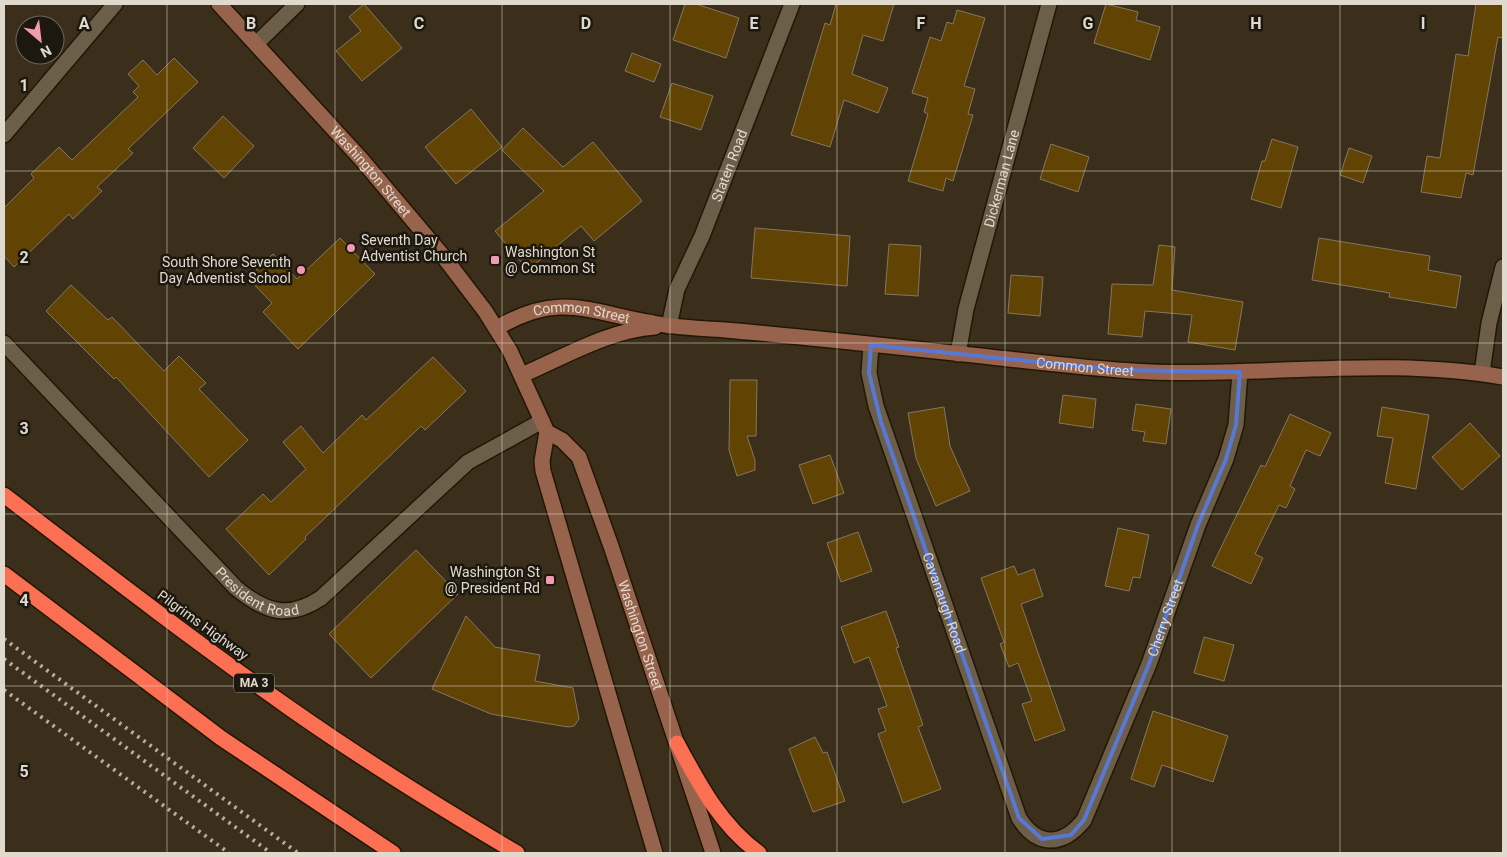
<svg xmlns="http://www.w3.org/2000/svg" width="1507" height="857" font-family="Roboto,sans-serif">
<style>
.building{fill:#614304;stroke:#847761}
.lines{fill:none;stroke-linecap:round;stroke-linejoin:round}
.street-casing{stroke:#221704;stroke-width:18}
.secondary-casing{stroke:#221704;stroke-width:18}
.highway-casing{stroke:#221704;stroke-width:18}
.street{stroke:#6c5e49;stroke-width:15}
.secondary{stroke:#97634c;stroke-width:15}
.highway{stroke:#fb6f53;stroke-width:15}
.rail{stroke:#b5ad9e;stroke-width:4;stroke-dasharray:2.5 5;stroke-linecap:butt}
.marked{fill:none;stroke:#5878d5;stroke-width:4;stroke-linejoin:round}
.grid{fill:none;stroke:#e0d9cd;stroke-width:1;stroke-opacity:0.55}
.poi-dot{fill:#f29ab0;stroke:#1d180f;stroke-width:2}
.labels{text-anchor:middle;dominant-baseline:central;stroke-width:5;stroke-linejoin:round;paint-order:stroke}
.shield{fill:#1d180f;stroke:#a69f94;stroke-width:1}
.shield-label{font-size:12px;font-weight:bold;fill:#e0d9cd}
.street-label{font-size:14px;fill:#e0d9cd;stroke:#1d180f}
.poi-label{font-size:14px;fill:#e0d9cd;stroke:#1d180f;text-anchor:start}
.grid-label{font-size:16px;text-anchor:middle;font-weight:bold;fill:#e0d9cd;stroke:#1d180f;stroke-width:5;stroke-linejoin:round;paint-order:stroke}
</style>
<rect width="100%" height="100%" fill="#3b2f1b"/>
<g class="building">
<polygon points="364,4 402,48 362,81 336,51 361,31 349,17"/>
<polygon points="685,4 696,4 739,18 726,58 673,40"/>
<polygon points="836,4 894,4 883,41 863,35 852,74 888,88 878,113 844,100 830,147 791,135 825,23 830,25"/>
<polygon points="1106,4 1138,12 1136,20 1160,27 1150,60 1094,43"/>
<polygon points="1476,4 1503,4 1503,38 1498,37 1473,175 1466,173 1461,198 1421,192 1427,156 1440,158 1456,54 1468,56"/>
<polygon points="957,10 985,18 964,86 975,89 968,114 973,115 953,181 946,178 943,191 908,181 928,114 924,112 928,98 912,93 930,37 941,41 947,22 953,24"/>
<polygon points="632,53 661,64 654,82 625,71"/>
<polygon points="174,58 198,82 128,149 133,153 97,187 102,191 73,219 69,214 14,267 4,256 4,208 34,178 31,174 59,147 72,160 138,97 133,92 139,86 128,74 143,60 157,75"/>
<polygon points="672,83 713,96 701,130 660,117"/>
<polygon points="471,109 502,147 456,184 425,147"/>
<polygon points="223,116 254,146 224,178 193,148"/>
<polygon points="523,128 563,167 593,142 642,201 594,241 581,226 528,270 495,231 544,191 502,150"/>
<polygon points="1272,139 1298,147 1281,208 1251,199 1262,161 1265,161"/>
<polygon points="1051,144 1089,157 1078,192 1040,179"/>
<polygon points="1349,148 1372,156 1363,183 1340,175"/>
<polygon points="755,228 850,236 847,286 751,278"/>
<polygon points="340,238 375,274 298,349 263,312 272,303 248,278 273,254 297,279"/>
<polygon points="1319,238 1430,256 1428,270 1461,276 1456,308 1389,297 1390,293 1312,280"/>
<polygon points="889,244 921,246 918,296 885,294"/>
<polygon points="1159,245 1175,247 1172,290 1243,302 1235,350 1188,342 1192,315 1145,311 1142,337 1108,334 1112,284 1153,285"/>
<polygon points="1011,275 1043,277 1040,316 1008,313"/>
<polygon points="71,285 108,320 112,317 164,371 179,356 206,383 199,389 248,440 209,477 116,377 114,379 46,311"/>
<polygon points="433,357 466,391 425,430 421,426 305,537 306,539 269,575 226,529 263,494 271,502 306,469 283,442 301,426 323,453 362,415 366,420"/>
<polygon points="730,380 757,380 756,436 747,436 755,460 755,470 737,476 729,450"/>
<polygon points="1063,395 1096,399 1093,428 1059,423"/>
<polygon points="1136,404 1171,409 1166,444 1143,441 1145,432 1132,430"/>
<polygon points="944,407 950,446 970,491 936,506 916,458 908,413"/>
<polygon points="1382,407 1429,415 1416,489 1385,483 1393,438 1377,436"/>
<polygon points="1290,414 1331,433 1320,456 1306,450 1290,486 1295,489 1286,508 1279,505 1255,554 1263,558 1251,584 1212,566 1261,465 1265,467"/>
<polygon points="1470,423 1500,456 1462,490 1432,457"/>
<polygon points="830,455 844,493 813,504 799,465"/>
<polygon points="1118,528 1149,535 1140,578 1133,577 1129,591 1105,586"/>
<polygon points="858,532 872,571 841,582 827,543"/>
<polygon points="416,550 458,594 371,678 329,634"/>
<polygon points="1014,566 1018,575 1034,569 1043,596 1021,604 1065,730 1035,741 1022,704 1032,701 1018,663 1009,667 1000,644 1004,642 981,578"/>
<polygon points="886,611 899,647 896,648 923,725 918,727 941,789 903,803 878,734 886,731 878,709 887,706 869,657 854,663 841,627"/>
<polygon points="466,616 495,647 540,655 535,681 573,688 579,719 574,726 568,727 491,714 432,689"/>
<polygon points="1204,637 1234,645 1224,681 1194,673"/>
<polygon points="1153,711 1228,736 1213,782 1162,765 1154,787 1131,779"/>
<polygon points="815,737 823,753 827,752 845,801 813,812 789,749"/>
</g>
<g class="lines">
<g class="street-casing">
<g id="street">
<polyline points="256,44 297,4"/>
<polyline points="4,135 115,4"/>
<path id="s1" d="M669 326 677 289 702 236 792 4"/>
<path id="s2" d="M4 343 236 588C265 612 288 620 321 598L468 462 542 421"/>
<path id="s3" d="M871 345 869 373 876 406 1019 818C1038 848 1063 846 1084 820L1149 664 1198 525 1226 459 1236 425 1240 372"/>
<path id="s4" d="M958 354 966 309 1049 4"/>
<polyline points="1482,373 1489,323 1503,267"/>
</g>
</g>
<g class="secondary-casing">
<g id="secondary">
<path id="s5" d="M219 4 362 160 443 256 485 311 510 351 547 432 562 440 579 457 611 546 713 853"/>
<path id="s6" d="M497 328C559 291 589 312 653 323 677 328 701 328 725 330 819 338 914 349 1009 359 1056 364 1104 370 1151 372 1269 376 1387 357 1503 377"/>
<path d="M522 375C564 357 609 330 655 327"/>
<polyline points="547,432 542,461 543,471 655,853"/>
</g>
</g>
<g class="highway-casing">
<g id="highway">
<path d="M4 495C98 567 191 639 288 707 362 759 439 807 517 853"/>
<polyline points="4,574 221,738 393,853"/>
<path d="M677 743C699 784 721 826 759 853"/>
</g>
</g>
<use href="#street" class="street"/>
<use href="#secondary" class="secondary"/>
<use href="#highway" class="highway"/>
<g class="rail">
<polyline points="4,639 298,853"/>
<polyline points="4,659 271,853"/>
<polyline points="4,690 229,853"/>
</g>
</g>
<path class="marked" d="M871 345 1117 370 1240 372 1236 425 1226 459 1198 525 1149 664 1084 820 1071 835 1042 839 1019 818 881 422 869 373Z"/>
<path class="grid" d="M167 4V853M335 4V853M502 4V853M670 4V853M837 4V853M1005 4V853M1172 4V853M1340 4V853M4 171H1503M4 343H1503M4 514H1503M4 686H1503"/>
<g class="poi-dot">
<circle cx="351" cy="248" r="5"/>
<rect x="490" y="255" width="10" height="10" rx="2.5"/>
<circle cx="301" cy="270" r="5"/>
<rect x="545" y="575" width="10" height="10" rx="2.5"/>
</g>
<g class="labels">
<rect class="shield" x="234" y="673.5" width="40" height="19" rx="4"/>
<g class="shield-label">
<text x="254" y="683">MA 3</text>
</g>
<g class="street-label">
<text stroke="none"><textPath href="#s1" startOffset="172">Staten Road</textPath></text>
<text stroke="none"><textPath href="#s5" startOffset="226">Washington Street</textPath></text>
<text stroke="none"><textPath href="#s4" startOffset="181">Dickerman Lane</textPath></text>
<text stroke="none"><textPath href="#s6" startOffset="89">Common Street</textPath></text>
<text stroke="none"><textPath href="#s6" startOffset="596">Common Street</textPath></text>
<text stroke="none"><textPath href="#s2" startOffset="359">President Road</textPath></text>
<text stroke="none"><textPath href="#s3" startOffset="270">Cavanaugh Road</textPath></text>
<text stroke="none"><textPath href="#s3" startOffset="796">Cherry Street</textPath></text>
<text transform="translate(203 625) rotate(36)">Pilgrims Highway</text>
<text stroke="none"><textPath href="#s5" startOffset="772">Washington Street</textPath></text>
</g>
<g class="poi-label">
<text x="361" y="240">Seventh Day<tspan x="361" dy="16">Adventist Church</tspan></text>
<text x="505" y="252">Washington St<tspan x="505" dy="16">@ Common St</tspan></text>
<text x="291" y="262" text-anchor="end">South Shore Seventh<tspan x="291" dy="16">Day Adventist School</tspan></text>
<text x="540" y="572" text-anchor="end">Washington St<tspan x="540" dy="16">@ President Rd</tspan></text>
</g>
</g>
<g class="grid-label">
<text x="84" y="29">A</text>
<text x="251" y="29">B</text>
<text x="419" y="29">C</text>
<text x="586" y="29">D</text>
<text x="754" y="29">E</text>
<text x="921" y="29">F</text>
<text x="1088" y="29">G</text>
<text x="1256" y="29">H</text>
<text x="1423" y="29">I</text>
<text x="24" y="91">1</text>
<text x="24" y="263">2</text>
<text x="24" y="434">3</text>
<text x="24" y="606">4</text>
<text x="24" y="777">5</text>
</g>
<rect width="1507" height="857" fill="none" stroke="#e0d9cd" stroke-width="10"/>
<g transform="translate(40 40) rotate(152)"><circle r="24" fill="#1d180f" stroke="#6b655b"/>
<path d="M0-4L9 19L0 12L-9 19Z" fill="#f29ab0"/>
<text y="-8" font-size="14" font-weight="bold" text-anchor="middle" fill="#e0d9cd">N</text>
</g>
</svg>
